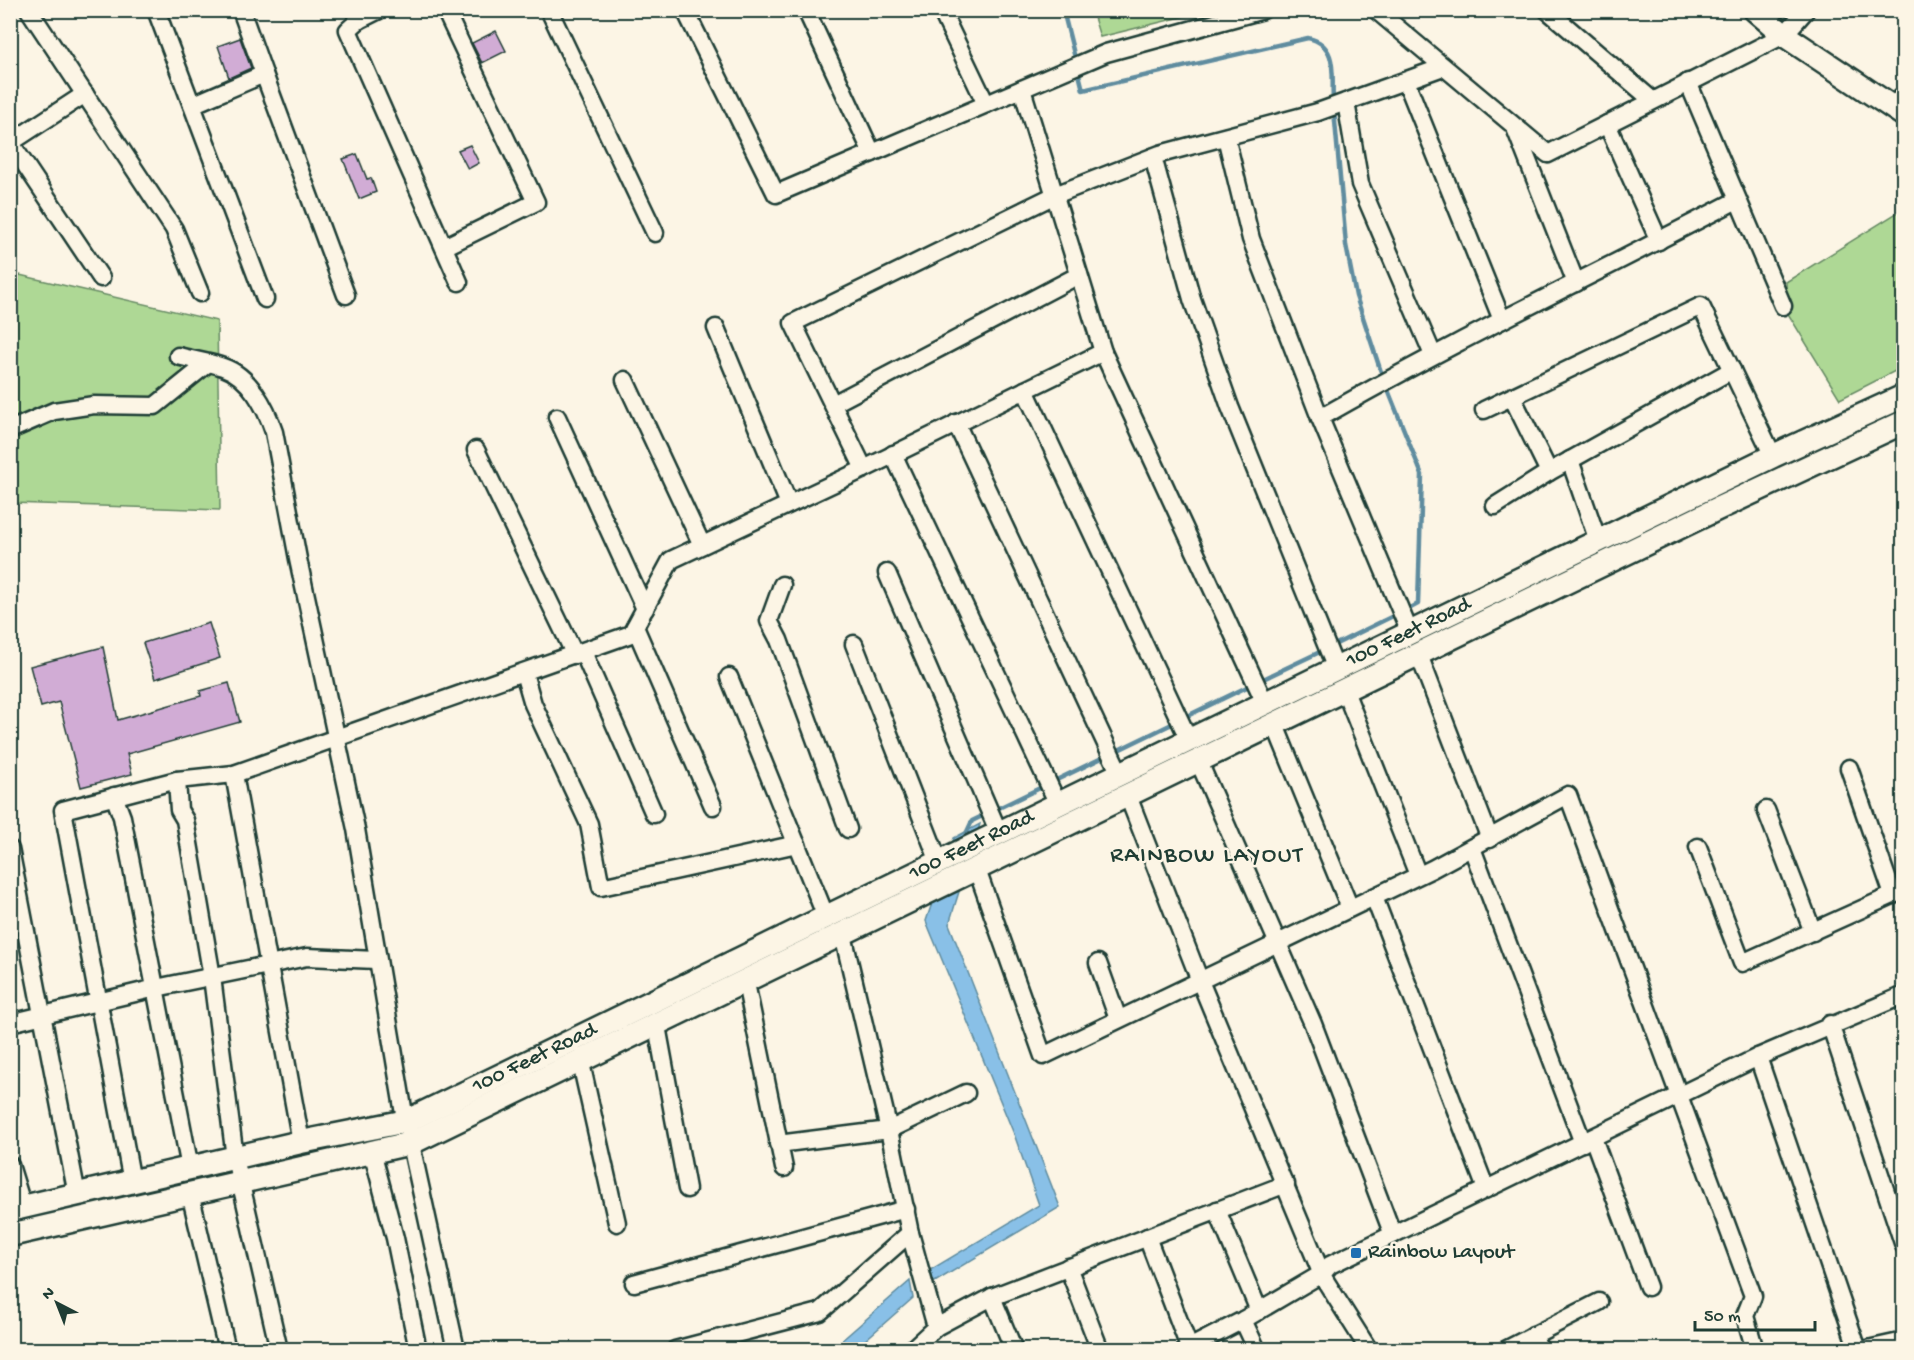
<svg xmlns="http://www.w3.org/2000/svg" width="1914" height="1360" font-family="'Gochi Hand',sans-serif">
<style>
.green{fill:#aed895;stroke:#668a64;stroke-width:1.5}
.water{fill:#89c0e7;stroke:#5f8c9f;stroke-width:1.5}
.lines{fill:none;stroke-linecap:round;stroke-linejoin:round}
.stream{stroke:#5f8c9f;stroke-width:4.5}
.building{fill:#d1acd5;stroke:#1f3d34;stroke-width:1.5}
.street-casing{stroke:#1f3d34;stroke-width:21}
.secondary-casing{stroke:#1f3d34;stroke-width:27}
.street{stroke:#fcf5e5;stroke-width:16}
.secondary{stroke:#fcf5e5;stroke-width:22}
.poi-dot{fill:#1f6fb2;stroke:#fcf5e5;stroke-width:2}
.labels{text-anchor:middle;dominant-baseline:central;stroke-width:5;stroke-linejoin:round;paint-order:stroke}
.street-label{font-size:22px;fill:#1f3d34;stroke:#fcf5e5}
.poi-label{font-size:22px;fill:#1f3d34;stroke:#fcf5e5;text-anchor:start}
.neighbourhood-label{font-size:24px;letter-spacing:1.5px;fill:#1f3d34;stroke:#fcf5e5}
</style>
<rect width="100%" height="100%" fill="#fcf5e5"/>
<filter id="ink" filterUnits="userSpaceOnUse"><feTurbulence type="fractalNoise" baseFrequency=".0167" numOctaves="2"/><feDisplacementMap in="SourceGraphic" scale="12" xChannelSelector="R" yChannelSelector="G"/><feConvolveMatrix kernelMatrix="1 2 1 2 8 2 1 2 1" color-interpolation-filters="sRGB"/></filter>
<g filter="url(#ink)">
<g class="green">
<polygon points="1092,11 1092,10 1206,11 1100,37"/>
<polygon points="1903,209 1903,367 1840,399 1787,312 1786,282"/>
<polygon points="11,273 217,321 220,510 11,503"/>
</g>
<g class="water">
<polygon points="980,824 949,924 1060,1207 933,1283 930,1270 1039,1205 1014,1134 926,921 954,838"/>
<polygon points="910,1281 913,1298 855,1349 832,1349"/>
</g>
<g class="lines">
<g class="stream">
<path d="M1063 10 1083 90 1308 38C1340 45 1331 77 1333 102"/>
<polyline points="1334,110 1346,245 1356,296 1383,378"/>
<polyline points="1386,385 1422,475 1418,604 1405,611"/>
<polyline points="1332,646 1397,614"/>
<polyline points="1259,681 1324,650"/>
<polyline points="1183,718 1251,685"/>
<polyline points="965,836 972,821 1176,722"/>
</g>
</g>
<g class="building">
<polygon points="496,31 506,51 482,63 472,43"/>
<polygon points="240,38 251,68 229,78 218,46"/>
<polygon points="470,145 479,163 468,169 458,150"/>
<polygon points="357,154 367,179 371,178 376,192 359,199 343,159"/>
<polygon points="209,623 220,658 155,679 143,643"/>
<polygon points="103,647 118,720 201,696 200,691 229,683 240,722 127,754 132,774 81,787 59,702 41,707 30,666"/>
</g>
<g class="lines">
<g class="street-casing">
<g id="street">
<polyline points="29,10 174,229 200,293"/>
<polyline points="156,10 265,299"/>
<polyline points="241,10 264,74"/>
<polyline points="355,10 359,20 348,30 459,282"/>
<polyline points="549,10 655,233"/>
<polyline points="685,10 776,194 1106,53 1263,10"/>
<polyline points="806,10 872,153"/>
<polyline points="941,10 986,104"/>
<polyline points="1376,10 1548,154 1784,35 1806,10"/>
<polyline points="1547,10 1652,100"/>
<polyline points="359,20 379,10"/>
<polyline points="1406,81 1502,320"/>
<polyline points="1688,82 1783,306"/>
<polyline points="1022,89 1103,352 1265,703"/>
<polyline points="1346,102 1360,184 1433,355"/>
<polyline points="192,105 264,74 346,295"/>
<polyline points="1892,107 1904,95"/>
<polyline points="1607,124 1659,241"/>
<polyline points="1515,128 1576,283"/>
<polyline points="1226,137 1251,239 1320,418"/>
<polyline points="10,142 101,278"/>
<polyline points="10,143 85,94"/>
<polyline points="1153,157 1192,299 1230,407 1336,669"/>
<polyline points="444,247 536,202 445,10"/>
<polyline points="716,328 789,504"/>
<polyline points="1103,352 864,469 793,323 1055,195 1160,154 1318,112 1443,67"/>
<path d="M178 356C193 360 209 362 223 367 250 376 266 408 274 432L298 559 356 829 403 1108 456 1350"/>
<polyline points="625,380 702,545"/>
<polyline points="1025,390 1189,740"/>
<polyline points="1512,397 1549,472 1732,370"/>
<polyline points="833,404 1079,275"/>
<polyline points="1484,410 1701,306 1773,456"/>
<polyline points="557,417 645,609"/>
<polyline points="956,423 1120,774"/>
<polyline points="10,430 54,411 94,405 155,406 207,364"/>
<polyline points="476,450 575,655"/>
<polyline points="893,454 1058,804"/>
<polyline points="1570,460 1598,541"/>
<polyline points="1495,506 1549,472"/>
<polyline points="887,573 999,833"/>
<polyline points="782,585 769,621 779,640 848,829"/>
<polyline points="635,627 713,806"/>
<path d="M1410 633 1320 418C1456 340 1598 273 1737 200"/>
<polyline points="854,644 939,862"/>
<polyline points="583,652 654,814"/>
<polyline points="1419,655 1490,839"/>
<polyline points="524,673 533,704 589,824 601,887 797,844"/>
<polyline points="729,677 826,917"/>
<polyline points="1345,691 1418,875"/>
<polyline points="1275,725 1350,908"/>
<polyline points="1199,762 1313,1024 1393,1235"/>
<polyline points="1849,768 1893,895"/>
<polyline points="234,774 301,1142"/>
<polyline points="177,780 179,810 185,820 212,977 235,1158 279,1350"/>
<polyline points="114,796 122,817 190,1168"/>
<polyline points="1128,796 1200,981 1323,1277 1369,1350"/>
<polyline points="1766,810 1813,932"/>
<polyline points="1698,847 1742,963 1904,890"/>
<polyline points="1472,848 1583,1143"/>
<polyline points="10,849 77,1195"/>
<polyline points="977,870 1043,1056 1432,869 1568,795 1753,1296 1745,1316 1755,1350"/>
<polyline points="1374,897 1486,1189"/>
<polyline points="843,935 889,1130 966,1093"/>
<polyline points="1098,963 1118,1019"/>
<polyline points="746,983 784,1168"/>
<polyline points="10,1023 156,988 307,957 376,960"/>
<polyline points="1830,1024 1904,1246"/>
<polyline points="657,1026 687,1189"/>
<polyline points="1758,1057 1858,1350"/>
<polyline points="581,1063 617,1223"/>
<polyline points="1593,1138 1648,1287"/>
<polyline points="778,1144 889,1130 910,1233 936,1327"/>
<polyline points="372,1151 395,1238 418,1350"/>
<polyline points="10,1165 23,1207"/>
<polyline points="132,1182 63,810 177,780 234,774 631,634 671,560 864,469"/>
<polyline points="190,1193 227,1350"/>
<polyline points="1217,1210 1259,1311"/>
<polyline points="1147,1237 1189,1347"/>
<polyline points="1068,1267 1100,1350"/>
<polyline points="634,1283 906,1209"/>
<polyline points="992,1297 1014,1350"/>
<polyline points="1243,1320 1257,1350"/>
<polyline points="1533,1335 1540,1350"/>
<polyline points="675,1350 820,1312 910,1233"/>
<polyline points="911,1350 936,1327 992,1297 1286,1184"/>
<polyline points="1185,1350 1243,1320 1323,1273 1330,1265 1758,1057 1904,995"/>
<polyline points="1505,1350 1599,1302"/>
<polyline points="1863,1350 1904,1341"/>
</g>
</g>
<g class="secondary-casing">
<g id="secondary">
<polyline points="1755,10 1784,35 1904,115"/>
<path id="s1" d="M10 1210 301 1142 407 1121 1773 456 1904 396"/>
<polyline points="10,1235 411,1143 1717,509 1904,422"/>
</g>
</g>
<use href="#street" class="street"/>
<use href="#secondary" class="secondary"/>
</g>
</g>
<rect class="poi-dot" x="1350" y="1247" width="12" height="12" rx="3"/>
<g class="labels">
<g class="street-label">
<text stroke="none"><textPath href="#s1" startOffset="1521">100 Feet Road</textPath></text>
<text stroke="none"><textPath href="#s1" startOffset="1035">100 Feet Road</textPath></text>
<text stroke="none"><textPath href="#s1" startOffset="549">100 Feet Road</textPath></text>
</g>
<g class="poi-label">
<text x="1368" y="1253">Rainbow Layout</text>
</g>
<g class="neighbourhood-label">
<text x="1207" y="856">RAINBOW LAYOUT</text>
</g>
</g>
<rect width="1914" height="1360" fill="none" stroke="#fcf5e5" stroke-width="36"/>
<rect x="18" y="18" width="1878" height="1324" fill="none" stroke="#1f3d34" stroke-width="2" filter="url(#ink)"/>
<g transform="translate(57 1303) rotate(318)" stroke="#fcf5e5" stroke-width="4.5" paint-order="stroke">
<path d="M0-4.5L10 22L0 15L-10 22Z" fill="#1f3d34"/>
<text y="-9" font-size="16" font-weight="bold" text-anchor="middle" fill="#1f3d34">N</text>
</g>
<path d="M1695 1321v9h120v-9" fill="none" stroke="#1f3d34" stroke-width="3"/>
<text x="1704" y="1321" font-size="18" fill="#1f3d34" stroke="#fcf5e5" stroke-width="4.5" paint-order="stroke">50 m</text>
</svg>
